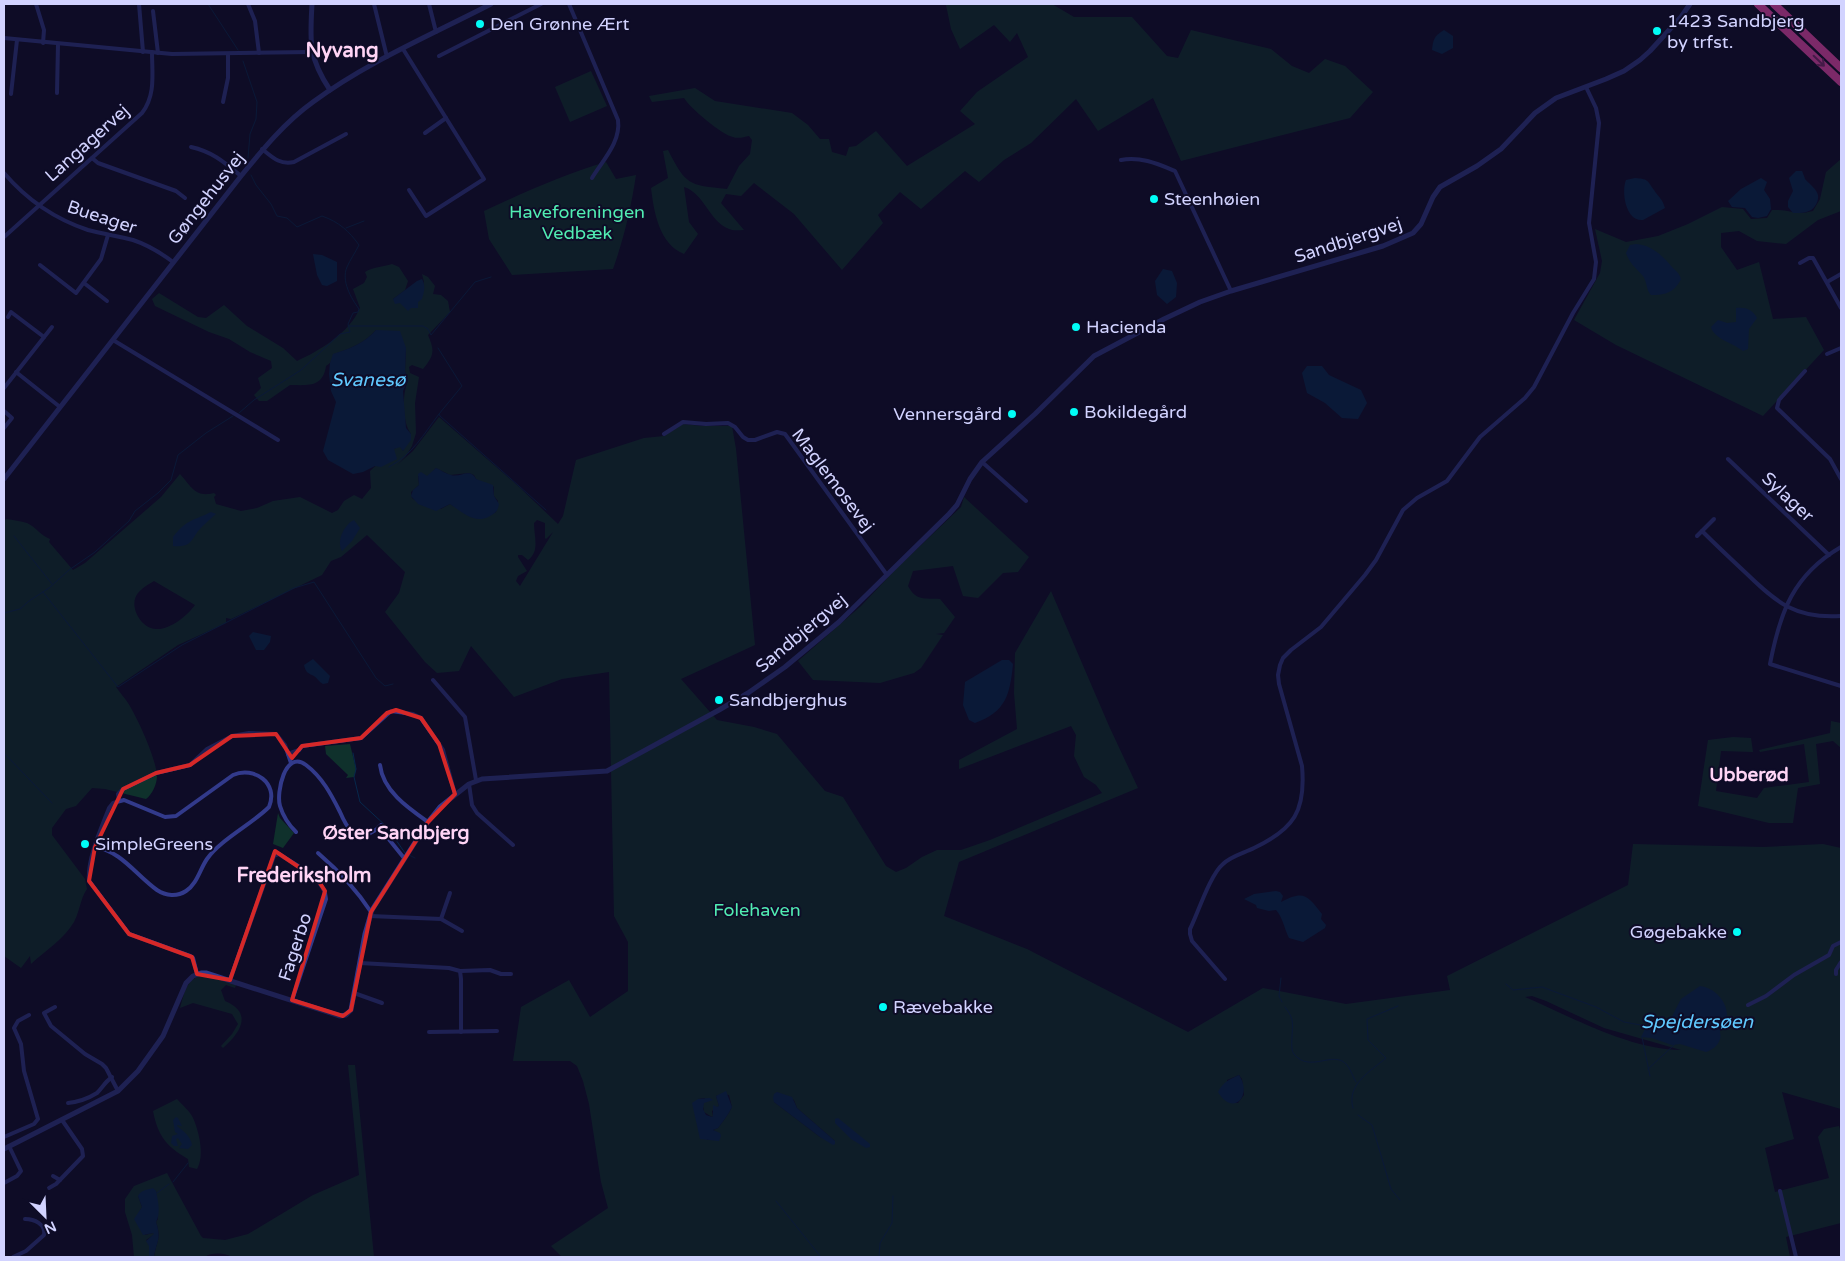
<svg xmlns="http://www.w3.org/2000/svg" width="1845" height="1261" font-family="'Varela Round',sans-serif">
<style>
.green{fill:#0f312c;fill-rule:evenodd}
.water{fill:#06284c}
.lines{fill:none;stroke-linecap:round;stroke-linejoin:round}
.stream{stroke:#06284c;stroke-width:1}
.minor{stroke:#323a8b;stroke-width:4}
.tertiary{stroke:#323a8b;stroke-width:5}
.motorway{stroke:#ff4db9;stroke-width:8}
.oneway{stroke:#862c70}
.marked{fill:none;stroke:#d62828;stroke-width:4;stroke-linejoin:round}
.poi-dot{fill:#00fdf7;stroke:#0e0c27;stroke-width:2}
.labels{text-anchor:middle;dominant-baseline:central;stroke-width:4;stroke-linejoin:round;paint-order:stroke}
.poi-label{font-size:18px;fill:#d2d3ff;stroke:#0e0c27;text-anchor:start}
.street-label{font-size:18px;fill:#d2d3ff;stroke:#0e0c27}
.park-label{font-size:18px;fill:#51ecb2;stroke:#0e0c27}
.water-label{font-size:19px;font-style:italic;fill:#60c9ff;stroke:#0e0c27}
.neighbourhood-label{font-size:19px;font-weight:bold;fill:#ffd4f5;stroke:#0e0c27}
.quarter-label{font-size:20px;font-weight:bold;fill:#ffd4f5;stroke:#0e0c27}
</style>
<rect width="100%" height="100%" fill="#0e0c27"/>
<g class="green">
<path d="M947 4H1052L1074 17H1132L1167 56 1178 58 1191 30 1271 49 1292 66 1309 73 1325 59 1345 66 1373 92 1350 118 1181 161 1153 98 1098 131 1076 99 1031 143 1004 160 979 182 965 171 921 209 900 192 878 215 883 223 842 270 794 214 754 183 741 196 726 194 721 203 744 230C740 230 733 231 729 229 709 221 704 193 684 187L689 222 698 234 684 254C659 244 654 212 651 188L668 178 663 151 668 150C686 185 688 185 727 189L739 166 750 154 752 140 749 136C744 137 738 139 733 137 722 135 690 108 684 98L652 102 649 96 695 88 715 101 792 113 808 125 820 139H829L832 152 846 156 849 147 856 146 876 131 907 166 975 124 960 111 977 92 1028 57 1017 33 1010 42 994 25 960 49 951 29 946 5Z"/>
<polygon points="591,71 607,106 570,122 555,87"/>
<path d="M1841 159V211L1818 220 1786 244 1757 241 1739 231 1721 233V247L1737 270 1759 262 1773 319 1806 317 1824 350 1763 416 1616 345 1574 320 1600 273 1602 261 1595 229 1626 242 1658 236 1688 224 1722 207 1743 209 1751 219 1767 218 1772 210C1791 209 1794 216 1813 211L1820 199 1826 172Z"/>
<path d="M606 162 616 179 636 175C631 208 624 238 613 269L512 275 489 239 484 211C523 193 564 174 606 162Z"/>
<path d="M392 264 399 267 408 281 405 290 393 299 411 308 418 302 424 282 422 274 428 277 435 286 433 294 441 295 448 301 450 312 428 335C435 351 434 356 423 369L412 365 409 367 410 373 419 377 415 403 416 433 412 446 406 456 397 465 413 451 439 417 517 485 558 524 563 516 576 460 644 438 664 436 683 424 702 426H732L736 449 755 645 681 679 717 720 754 727 777 734 825 791 843 797 886 866 896 872 906 868 922 857 937 850H961L990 840 1102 793 1096 785 1084 777 1074 756 1076 735 1071 726 959 769V760L1017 729 1014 693 1015 653 1051 591 1109 726 1138 788 959 862 944 916 1027 949 1188 1032 1263 988 1346 1004 1450 990 1447 976 1628 885 1633 844 1764 847 1823 844 1841 848V1109L1782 1092 1794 1139 1765 1148 1775 1192 1829 1178 1818 1137 1824 1129 1839 1126 1841 1133V1223L1786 1237 1790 1257H562L551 1246 608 1208 601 1182 589 1104 583 1081 577 1066 570 1061H513L521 1007 569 980 590 1017 628 991V942L614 916 609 672 562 679 514 697 471 646 459 671 437 673 425 662 385 612 399 593 405 572 367 535 341 557 331 561 322 575 231 619 226 618V623L178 645 116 687C120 693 125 698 128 703 138 719 156 758 157 776 157 784 152 795 146 799L105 789 92 788 76 806 66 809 52 828V835L85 879 87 889C80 899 80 911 74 922 65 938 45 951 31 964L30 956 21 968 4 956V521L6 519C13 520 21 521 27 523 36 527 41 536 50 539L49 542 73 570 85 563 161 497 180 474C191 486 195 498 214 493L216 495 214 497 216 504 241 511 257 508 273 501 300 497 332 513 338 510 344 501 354 495 362 499 371 488 370 471 394 449 400 446 403 451 411 434C402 422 402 394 408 381L405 371 406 348 376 330C365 343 349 349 334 354L330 363 326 366C323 388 307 385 290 385L267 401H259L254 395 261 388 258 378 272 368 271 361 250 352 229 339 209 332 155 306 152 299 159 293 198 317 206 318 224 305 247 326 283 348 297 361C321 350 349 333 360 308L353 289 364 283 367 277 365 272C373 267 383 267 392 264ZM436 468 450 475 469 473 474 475 476 479 485 484H490L494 487V496L498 501 496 512C475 526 468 514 450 504L441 509 421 505 412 498 411 492 419 485 418 476H428ZM537 520 545 523V538L546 539 553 532 520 586 516 581 518 576 527 571 518 557V555H522L528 560C540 551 534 537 534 523ZM154 581 195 605C187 616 170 630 156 629 140 628 128 605 138 593 142 588 149 584 154 581ZM1532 996 1546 1001 1604 1028 1681 1050C1631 1050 1571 1017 1525 997ZM1239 1075 1242 1079 1244 1095 1238 1103H1231L1227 1080ZM777 1092 794 1100 797 1108 835 1141 820 1137 774 1102ZM723 1094 729 1095 732 1107C728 1115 723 1121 718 1128L713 1130 717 1132 719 1140H707L698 1099 705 1098 703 1106 704 1112 712 1117 713 1116 712 1111 719 1106 716 1096Z"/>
<path d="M964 497 1029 557 1018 572 1003 573 978 598 963 596 953 566 913 571 908 586C916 601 924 598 940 599L955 617 944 633 936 634 943 635 921 668 914 673 880 683 813 680 798 661 861 606 897 568 961 507Z"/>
<polygon points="1831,721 1841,723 1841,748 1833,741 1816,744 1820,784 1798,788 1793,823 1769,823 1698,806 1708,740 1733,737 1751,738 1753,752 1721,751 1716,791 1757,798 1764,788 1809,782 1804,744 1760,752 1759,750 1830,733"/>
<polygon points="350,744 356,769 354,777 346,778 348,775 326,754 325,746"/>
<polygon points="278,813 280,818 294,833 283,848 273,844"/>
<path d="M201 975 209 976 236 985 235 988 226 985 221 990 225 1001C253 1013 241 1032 223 1048L221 1046 232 1034 238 1024 232 1014 193 1003 180 1008C185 992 185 982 201 975Z"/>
<path d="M348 1065H355L374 1257H232C226 1253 211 1252 205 1257H154C156 1242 162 1239 156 1222L158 1219 156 1191 138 1196 142 1207 137 1216 145 1235 153 1233 155 1234 146 1240 149 1245V1257H134L132 1235 125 1212V1199L134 1186 167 1173 201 1236 203 1238 225 1240 248 1234 313 1195 359 1175Z"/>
<path d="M177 1099C182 1105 190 1111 193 1118 199 1131 205 1156 197 1169L189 1167 188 1159C166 1146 158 1136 153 1111Z"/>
</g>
<g class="water">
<path d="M1444 30 1453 36V48L1442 54 1432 50C1433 40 1434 36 1444 30Z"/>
<path d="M1796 171H1802C1802 171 1805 178 1805 179 1812 187 1824 193 1815 206 1811 213 1801 213 1793 213L1788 207V201L1793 191 1789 178Z"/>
<path d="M1635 178C1648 179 1647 180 1654 190 1659 198 1662 198 1665 208L1643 220C1626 222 1621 192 1626 180Z"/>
<polygon points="1761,178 1767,182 1764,190 1770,199 1771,209 1767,216 1758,218 1752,217 1745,208 1732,207 1728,201 1741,189"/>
<path d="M1636 244C1651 245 1662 255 1672 267 1676 271 1679 273 1681 279 1674 293 1665 295 1651 295 1646 290 1647 281 1643 276 1636 268 1630 264 1626 253L1630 245Z"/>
<polygon points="313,254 322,255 337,262 337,281 327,286 322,285 317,275"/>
<polygon points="1163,269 1172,271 1177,283 1176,297 1167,304 1157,295 1155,281"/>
<path d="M422 279C426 286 424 292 422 299L418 302V308H411L408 311 400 303 395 304 393 299 417 281Z"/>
<path d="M1736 308C1746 307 1753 310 1757 318L1749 329 1748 349 1743 351C1733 343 1714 339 1711 327L1718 320 1727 323 1736 322Z"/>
<path d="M376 330 400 331 406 348 405 371 408 380 403 391 406 428 411 434V440L403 451 400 447 394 449 397 459 381 467 375 466 363 472 353 474 328 460 323 451 336 402 331 391 329 374 330 363 333 354C349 349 365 343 376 330Z"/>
<polygon points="1307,366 1322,366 1329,375 1361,390 1367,403 1358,419 1342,418 1325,403 1307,393 1302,373"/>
<path d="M436 468C441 470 446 474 451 475 461 478 470 467 476 479L493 485 494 496 499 504C498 510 496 513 490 516 475 525 462 512 450 504L436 511 418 504 411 496 413 490 419 485 418 474 421 472 427 476Z"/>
<path d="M211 512 216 514C210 519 200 528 196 534 190 544 187 547 173 546V537C187 519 193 521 211 512Z"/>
<path d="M354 520 360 528 352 541 342 551C336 541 344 525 354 520Z"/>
<polygon points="253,632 271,636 270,642 264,650 256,650 249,636"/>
<path d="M313 659 330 676 328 683 323 684C319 682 317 678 314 676 308 673 306 673 304 665Z"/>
<path d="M1002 660H1009L1013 664C1010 694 1006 712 975 723L969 720 963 705 965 682Z"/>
<path d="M1276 891 1280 892 1283 896 1281 902C1304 890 1307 895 1322 914L1321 919 1326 925 1325 928 1303 942 1289 938C1284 928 1283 918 1276 910L1269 911 1257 908 1256 905 1244 899 1254 894Z"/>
<path d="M1700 986C1715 988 1727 1001 1727 1016 1727 1022 1721 1026 1720 1031 1720 1034 1721 1037 1720 1039 1718 1046 1712 1050 1706 1052L1680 1044 1672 1045 1652 1038 1641 1037 1648 1023C1655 1022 1662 1027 1668 1024L1681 999Z"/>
<path d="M1239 1075C1253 1096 1233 1117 1218 1092 1223 1082 1230 1079 1239 1075Z"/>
<path d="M726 1091 732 1107C728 1115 723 1121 718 1128L713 1130 720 1133 721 1136 719 1141 700 1139 692 1103 698 1099 710 1098 713 1100 704 1103 703 1109 706 1115 712 1117 713 1116V1105L717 1107 719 1106 716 1096Z"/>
<polygon points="777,1092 792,1097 797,1108 835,1141 835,1144 833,1145 820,1137 774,1102 773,1098 774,1094"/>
<path d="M176 1117 178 1118 182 1126 177 1125V1126C184 1132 190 1135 192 1145L188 1149 179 1148 182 1144 178 1138 176 1139 178 1146H174L171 1143 172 1136 178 1134 175 1132 173 1120Z"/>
<polygon points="838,1118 870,1144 870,1147 866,1148 851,1139 835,1123 835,1119"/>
<path d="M153 1188 156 1191C158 1200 161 1214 156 1222 162 1240 156 1242 154 1257H149V1246L146 1241 154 1234 153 1233 143 1235 134 1219 142 1207 138 1196C141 1190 147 1190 153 1188Z"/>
</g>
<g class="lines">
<g class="stream">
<polyline points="208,4 238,50"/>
<polyline points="243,61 257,102 256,119 250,134 248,158"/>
<polyline points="346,228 364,221"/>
<polyline points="348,326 423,326 428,329 431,335 475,282 491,277"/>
<polyline points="438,348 462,386 439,414 440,416 546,510"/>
<path d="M239 413 254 400 301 370 340 334 350 332 348 324 353 313 358 312 359 309C351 298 341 281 347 267 350 260 355 253 359 245 349 231 339 222 322 216L297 227 287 218 277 216 271 204 256 185 251 175"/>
<path d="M389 467C413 454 423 435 439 414"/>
<polyline points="14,536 52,584"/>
<polyline points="43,592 118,687 182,645 294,588 314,582 376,678 385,686 393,684"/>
<polyline points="4,613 20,609 29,601 49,588 69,570 95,552 129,521 135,511 158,493 171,480 178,455 206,433 233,416"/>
<polyline points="4,753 52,803"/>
<polyline points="353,753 356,769 354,777 360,802 387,827 405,853"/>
<polyline points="409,855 415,858"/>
<polyline points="1281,978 1279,996 1282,1002"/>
<polyline points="1506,984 1513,990 1542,987 1596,1007 1624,1022 1646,1026"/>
<path d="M1285 1007C1288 1011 1291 1015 1292 1020 1294 1029 1289 1049 1294 1054 1310 1074 1334 1049 1347 1065 1351 1070 1353 1077 1356 1082"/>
<polyline points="1642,1037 1650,1076"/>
<polyline points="1648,1069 1675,1044"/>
<path d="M1353 1108C1346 1084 1371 1071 1386 1058L1368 1040 1367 1019 1398 1006"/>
<polyline points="1358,1115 1372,1125 1391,1189 1400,1200"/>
<polyline points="173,1182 188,1163"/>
<polyline points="157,1193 169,1184"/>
<polyline points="776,1201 821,1257"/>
<polyline points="879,1257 880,1243 892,1223 893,1196"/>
</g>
<g class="minor">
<polyline points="36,4 44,30 43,43"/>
<polyline points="139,4 143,52"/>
<polyline points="248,4 255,21 259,53"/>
<polyline points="374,4 387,57"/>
<polyline points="429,4 436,32"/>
<path d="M569 4 618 120C621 142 603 160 592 178"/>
<polyline points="153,11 158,53"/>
<polyline points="4,38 172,54 311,52"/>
<polyline points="403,49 484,179 426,216 409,190"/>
<polyline points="439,56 541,4"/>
<polyline points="57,93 58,44"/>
<polyline points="11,94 17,40"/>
<polyline points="223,102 228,78 228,54"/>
<polyline points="425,133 446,118"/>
<path d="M191 147C213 152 224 162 241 176"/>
<path d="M262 149C273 158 280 165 294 162L346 134"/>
<polyline points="92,158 98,163 176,191 185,198"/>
<path d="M1121 160C1140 156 1158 164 1175 171L1231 291"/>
<path d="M4 173C27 200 55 219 88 230 103 234 118 236 133 240 148 245 161 253 173 262"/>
<path d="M4 237 142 113C156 95 152 73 152 52"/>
<polyline points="1800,263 1809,258 1813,258 1841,308"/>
<polyline points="40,265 76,293 101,259 108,235"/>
<polyline points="1827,282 1841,274"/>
<polyline points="84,283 107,301"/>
<polyline points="8,317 11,312 44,337"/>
<polyline points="113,340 278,440"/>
<polyline points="1827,354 1841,348"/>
<polyline points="1805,371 1779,400 1777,408 1830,459 1841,479"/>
<polyline points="16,372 60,407"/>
<polyline points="4,388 52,327"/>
<polyline points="4,411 12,418 4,428"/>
<polyline points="664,434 683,422 706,424 728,423 735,427 743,437 748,440 755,440 777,432 785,434 887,575"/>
<polyline points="1728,459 1829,555"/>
<polyline points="982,462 1026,501"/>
<path d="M1702 531C1717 546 1732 560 1747 574 1777 603 1796 619 1841 616"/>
<polyline points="1697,536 1714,519"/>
<path d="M1841 547C1793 575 1780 612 1770 664L1841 686"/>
<polyline points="433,680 465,717 476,780"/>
<polyline points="288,754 299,750 302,746 361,738 391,711 413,714 421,718 443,750 455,794"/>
<path d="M380 765C383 791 408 808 428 822"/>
<polyline points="469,784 472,805 477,813 513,845"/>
<polyline points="119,801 118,794 123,789 156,773 190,765 207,749 232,736 249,733 276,734 285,745 291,763"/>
<polyline points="379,827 404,858"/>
<path d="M296 832C289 825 283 816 280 806 276 793 285 749 306 765 322 777 331 794 340 812 343 819 346 826 352 832 362 838 373 834 381 825"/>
<path d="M95 847C121 851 136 875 157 890 166 896 177 897 186 891 197 884 200 869 207 859 220 840 252 824 269 807 279 783 254 766 233 775L176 816 165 817 124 800 113 803 109 808C101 829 87 859 89 881L129 934 190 956 193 958 197 974"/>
<path d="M318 853C339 871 356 889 371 912"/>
<polyline points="370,916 441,919 450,893"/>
<polyline points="441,919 462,931"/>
<polyline points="360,963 449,968 460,971 461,979 461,1032"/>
<polyline points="460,971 490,970 501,974 511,974"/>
<polyline points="1836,974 1836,970 1841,962"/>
<path d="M1225 979 1192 941 1190 934V929C1198 913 1210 875 1223 864 1231 856 1244 853 1254 848 1294 829 1306 811 1302 766L1279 684 1278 675 1280 665 1283 658 1291 650 1321 627 1365 575 1376 560 1403 510 1417 498 1447 481 1480 437 1525 398 1534 387 1573 313 1594 279 1596 262 1589 223 1599 123 1596 108 1586 87"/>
<path d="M230 980 274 856 279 854C295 865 325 878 326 899L292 1000"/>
<polyline points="354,993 382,1003"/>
<polyline points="1748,1005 1766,996 1794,975 1829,955 1833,946 1841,942"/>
<polyline points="55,1007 44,1013 51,1026 85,1054 102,1064 106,1068 118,1091"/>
<polyline points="429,1032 497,1031"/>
<path d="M68 1103C77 1102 89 1098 97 1093 102 1088 105 1082 112 1077"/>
<polyline points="4,1137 34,1124 38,1119 24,1071 21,1044 14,1028 18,1021 29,1015"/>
<polyline points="53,1176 60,1180"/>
<polyline points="4,1183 17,1176 21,1171 9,1146"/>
<polyline points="49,1188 56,1184 83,1156 82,1149 62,1120"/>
<polyline points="1780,1191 1796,1257"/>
<path d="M13 1257 26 1251 44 1235C46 1224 34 1219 25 1219"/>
</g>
<g class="tertiary">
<path d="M312 4C310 41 308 57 330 90"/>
<path d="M4 479 241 176C263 149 285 122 313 102 367 62 431 35 491 4"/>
<polyline points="4,1149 118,1091 138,1071 163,1036 186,983 193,976 201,973 206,973 340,1016 346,1015 351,1010 365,934 372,910 428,822 440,807 469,784 482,779 607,771 719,710 748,693 785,667 839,622 949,514 957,505 970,479 982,462 1035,414 1094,356 1164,319 1200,302 1231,291 1383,246 1413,233 1421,224 1433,197 1440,187 1477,166 1501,149 1535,113 1556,98 1606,79 1624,71 1640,60 1650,51 1681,17 1690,4"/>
</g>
<g class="motorway">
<polyline points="1758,4 1841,82"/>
<polyline points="1774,4 1841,68"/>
</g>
</g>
<defs><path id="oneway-shaft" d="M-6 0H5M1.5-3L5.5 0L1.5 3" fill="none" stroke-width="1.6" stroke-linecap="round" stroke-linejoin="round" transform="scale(1.25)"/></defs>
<use class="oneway" href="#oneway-shaft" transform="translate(1819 61) rotate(44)"/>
<path d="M0 0H1845V1261H0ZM396 710 421 718 439 744 455 794 428 822 371 912 351 1010 343 1016 292 1000 325 891 318 880 275 851 230 980 197 974 192 957 129 934 89 881 95 847 123 789 156 773 190 765 232 736 276 734 292 758 302 746 361 738 387 713Z" fill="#0e0c27" fill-opacity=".55" fill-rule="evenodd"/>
<path class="marked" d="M396 710 421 718 439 744 455 794 428 822 371 912 351 1010 343 1016 292 1000 325 891 318 880 275 851 230 980 197 974 192 957 129 934 89 881 95 847 123 789 156 773 190 765 232 736 276 734 292 758 302 746 361 738 387 713Z"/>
<g class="poi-dot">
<circle cx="480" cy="24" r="5"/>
<circle cx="1657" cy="31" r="5"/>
<circle cx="1154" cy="199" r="5"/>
<circle cx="1076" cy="327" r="5"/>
<circle cx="1074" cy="412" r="5"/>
<circle cx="1012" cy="414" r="5"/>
<circle cx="719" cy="700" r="5"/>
<circle cx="85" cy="844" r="5"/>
<circle cx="1737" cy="932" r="5"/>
<circle cx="883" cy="1007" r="5"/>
</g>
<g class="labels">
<g class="poi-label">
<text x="1667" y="21">1423 Sandbjerg<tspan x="1667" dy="21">by trfst.</tspan></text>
<text x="490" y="24">Den Grønne Ært</text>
<text x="1164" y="199">Steenhøien</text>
<text x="1086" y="327">Hacienda</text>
<text x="1084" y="412">Bokildegård</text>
<text x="1002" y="414" text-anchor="end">Vennersgård</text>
<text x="729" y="700">Sandbjerghus</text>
<text x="95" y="844">SimpleGreens</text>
<text x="1727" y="932" text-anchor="end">Gøgebakke</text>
<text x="893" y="1007">Rævebakke</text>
</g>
<g class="street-label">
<text transform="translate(87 143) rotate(-42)">Langagervej</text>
<text transform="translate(206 198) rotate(-52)">Gøngehusvej</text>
<text transform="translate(102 217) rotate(18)">Bueager</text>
<text transform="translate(1348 240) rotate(-18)">Sandbjergvej</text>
<text transform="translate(833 480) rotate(53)">Maglemosevej</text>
<text transform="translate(1788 497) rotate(43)">Sylager</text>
<text transform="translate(801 633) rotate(-40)">Sandbjergvej</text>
<text transform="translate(295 947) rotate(-72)">Fagerbo</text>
</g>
<g class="park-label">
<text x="577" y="212">Haveforeningen<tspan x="577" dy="21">Vedbæk</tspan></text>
<text x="757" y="910">Folehaven</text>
</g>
<g class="water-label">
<text x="368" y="380">Svanesø</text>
<text x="1697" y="1022">Spejdersøen</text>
</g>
<g class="neighbourhood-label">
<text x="1749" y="775">Ubberød</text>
<text x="396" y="833">Øster Sandbjerg</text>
</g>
<g class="quarter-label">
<text x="342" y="51">Nyvang</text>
<text x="304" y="876">Frederiksholm</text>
</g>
</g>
<rect width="1845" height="1261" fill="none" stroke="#d2d3ff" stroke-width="10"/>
<g transform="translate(45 1216) rotate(156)" stroke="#0e0c27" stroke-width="4" paint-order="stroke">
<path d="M0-4L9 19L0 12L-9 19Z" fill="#d2d3ff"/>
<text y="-8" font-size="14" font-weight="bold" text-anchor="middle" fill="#d2d3ff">N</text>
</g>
</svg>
